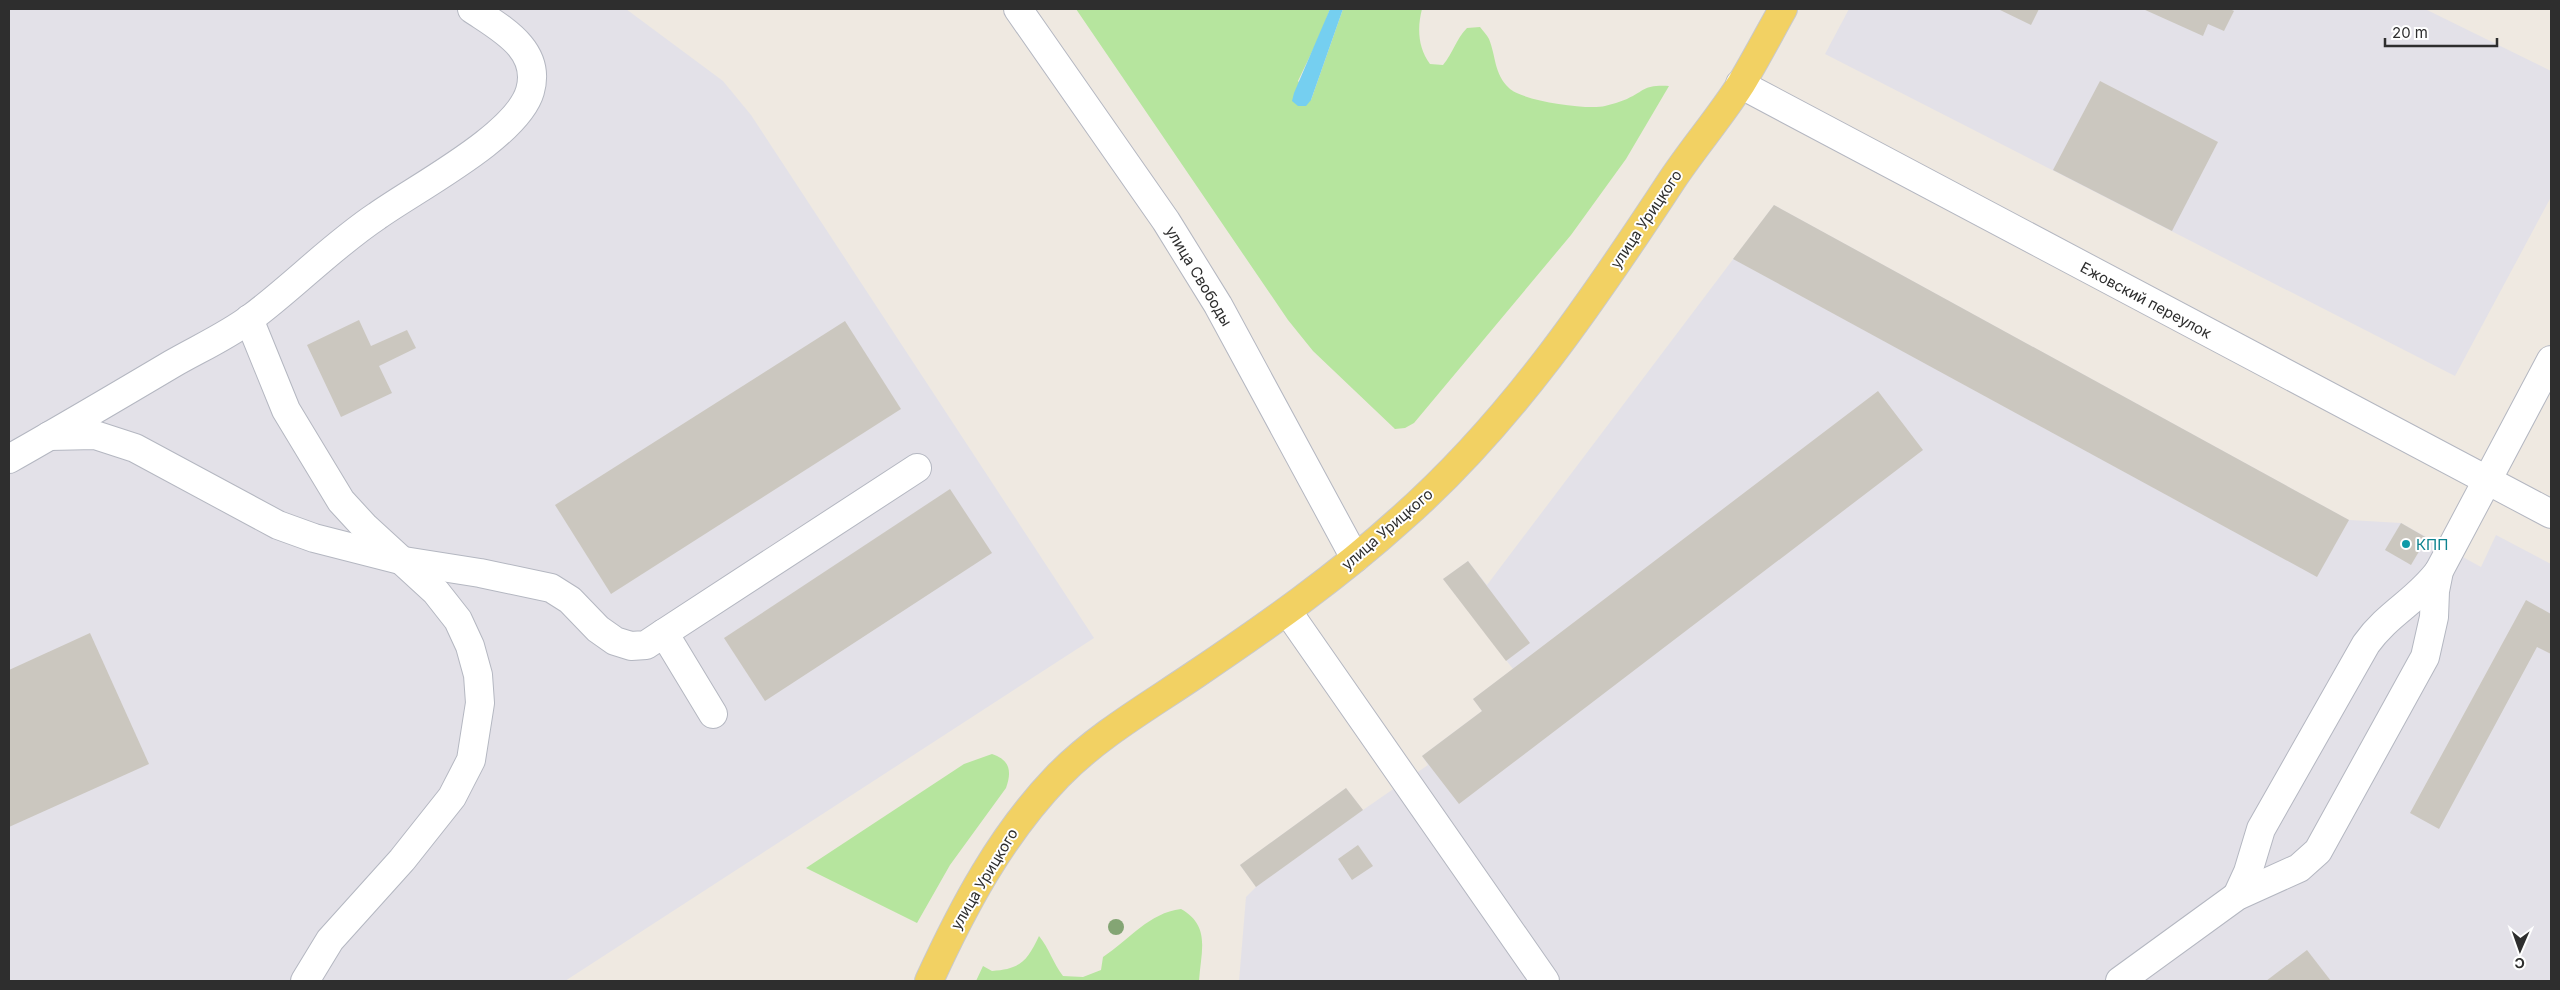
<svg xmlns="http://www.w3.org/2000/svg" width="2560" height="990" font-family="Inter,sans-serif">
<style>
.industrial{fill:#e3e1e8}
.green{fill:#b6e59e}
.water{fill:#75cff0}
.building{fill:#cbc7bf}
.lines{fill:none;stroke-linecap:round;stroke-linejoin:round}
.minor-casing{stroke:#b4b7c1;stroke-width:30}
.major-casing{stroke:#c9c9c9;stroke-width:30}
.minor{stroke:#fff;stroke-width:28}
.major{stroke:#f2d163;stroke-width:28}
.tree{fill:#84a574}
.culture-dot{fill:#0f9aa8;stroke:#fff;stroke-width:2}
.labels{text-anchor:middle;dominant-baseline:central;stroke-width:4;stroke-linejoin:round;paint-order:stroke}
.street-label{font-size:15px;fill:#2e2e2e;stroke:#fff}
.culture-label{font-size:15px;fill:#0d838f;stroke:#fff;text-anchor:start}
</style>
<rect width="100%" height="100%" fill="#efe9e1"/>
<g class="industrial">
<polygon points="9,9 626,9 723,81 751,115 1094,638 565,981 9,981"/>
<polygon points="1849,9 2425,9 2551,71 2551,197 2455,376 1825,54"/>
<polygon points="1774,205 2349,520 2401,523 2481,567 2496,535 2551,564 2551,981 1239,981 1246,897 1256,887 1240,865 1346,788 1363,810 1428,765 1422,756 1482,711 1473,699 1513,669 1443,579 1468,561 1487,585"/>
</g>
<g class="green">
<path d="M1076 9H1330L1321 33 1298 81 1311 100 1343 9H1422C1417 28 1418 48 1430 64L1443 65C1453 53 1456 39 1467 28L1480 27C1483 31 1487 35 1489 39 1496 56 1494 74 1509 88 1522 101 1587 110 1605 106 1612 104 1620 102 1627 99 1647 90 1642 85 1669 86L1626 159 1571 235 1414 423 1405 428 1395 429 1313 351 1288 320Z"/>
<path d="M992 754C1010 760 1012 771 1006 788L950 865 917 923 806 868 964 764Z"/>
<path d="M1181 909C1211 926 1201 951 1199 981H976L983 966 992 971C1021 969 1027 961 1039 936 1049 948 1053 963 1063 976L1083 977 1101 970 1103 957C1130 939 1149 913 1181 909Z"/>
</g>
<polygon class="water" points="1330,9 1343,9 1311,100 1306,106 1298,106 1292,101 1294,93"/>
<g class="building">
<polygon points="1998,9 2039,9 2031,25"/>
<polygon points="2143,9 2230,9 2234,11 2224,31 2208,24 2203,36"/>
<polygon points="2100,81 2218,142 2172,231 2053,170"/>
<polygon points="1774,205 2349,520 2317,577 1733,259"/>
<polygon points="359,320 371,346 407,330 416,348 379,366 392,393 341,417 307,345"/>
<polygon points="845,321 901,409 611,594 555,505"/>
<polygon points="1878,391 1923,450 1459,804 1422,756 1482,711 1473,699"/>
<polygon points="950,489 992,553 765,701 724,638"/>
<polygon points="2401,523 2427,538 2411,565 2385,550"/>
<polygon points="1468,561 1530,643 1506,661 1443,579"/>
<polygon points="2526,600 2551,614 2551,654 2537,647 2439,829 2410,813"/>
<polygon points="90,633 149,764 9,827 9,670"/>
<polygon points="1346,788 1363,810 1256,887 1240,865"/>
<polygon points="1358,845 1373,866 1352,880 1338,859"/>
<polygon points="2307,950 2331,981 2266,981"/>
</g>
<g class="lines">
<g class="minor-casing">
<g id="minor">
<polyline points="1018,9 1166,221 1218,305 1355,558"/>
<polyline points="1740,84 2551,514"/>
<polyline points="249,319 286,410 341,501 364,526 436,592 458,620 470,646 478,675 480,703 471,760 452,797 402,860 330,940 305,981"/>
<polyline points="49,436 95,435 135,448 278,525 314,538 404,561 480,573 551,588 570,600 598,629 615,641 631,646 646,645 664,633 713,714"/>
<path d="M9 459C64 428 118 396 172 364 198 349 227 336 251 318 294 286 332 246 377 216 416 188 517 136 530 91 542 49 500 28 472 9"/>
<polyline points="1288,612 1545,981"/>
<polyline points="664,633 917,468"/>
<path d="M2237 896 2248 872 2261 829 2366 644C2388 613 2417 601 2439 571"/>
<polyline points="2120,981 2237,896 2299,868 2318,851 2425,657 2434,617 2435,591 2439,571 2551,360"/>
</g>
</g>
<g class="major-casing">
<path id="major" d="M929 981C963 907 1001 835 1058 776 1098 735 1149 706 1196 674 1267 626 1337 577 1401 519 1511 422 1592 302 1672 180 1694 147 1720 117 1741 84 1756 59 1769 34 1783 9"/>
</g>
<use href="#minor" class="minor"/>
<use href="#major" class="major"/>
</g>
<circle class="tree" cx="1116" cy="927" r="8"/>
<circle class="culture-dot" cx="2406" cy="544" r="5"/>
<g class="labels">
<g class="street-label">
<text transform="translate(1646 219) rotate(-56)">улица Урицкого</text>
<text transform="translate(1199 276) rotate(59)">улица Свободы</text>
<text transform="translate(2146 300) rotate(28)">Ежовский переулок</text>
<text transform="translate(1387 529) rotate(-41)">улица Урицкого</text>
<text transform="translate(984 879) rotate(-59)">улица Урицкого</text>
</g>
<g class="culture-label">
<text x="2416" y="544">КПП</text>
</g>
</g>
<rect width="2560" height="990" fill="none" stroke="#2e2e2e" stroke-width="20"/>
<g transform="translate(2520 950) rotate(182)" stroke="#ffffff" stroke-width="4" paint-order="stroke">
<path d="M0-4L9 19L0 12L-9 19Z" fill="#2e2e2e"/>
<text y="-8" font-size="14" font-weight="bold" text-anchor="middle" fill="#2e2e2e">С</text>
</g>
<path d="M2385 38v8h112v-8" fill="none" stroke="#2e2e2e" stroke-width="2.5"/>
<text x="2392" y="38" font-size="15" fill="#2e2e2e" stroke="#ffffff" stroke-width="4" paint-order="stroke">20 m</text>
</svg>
